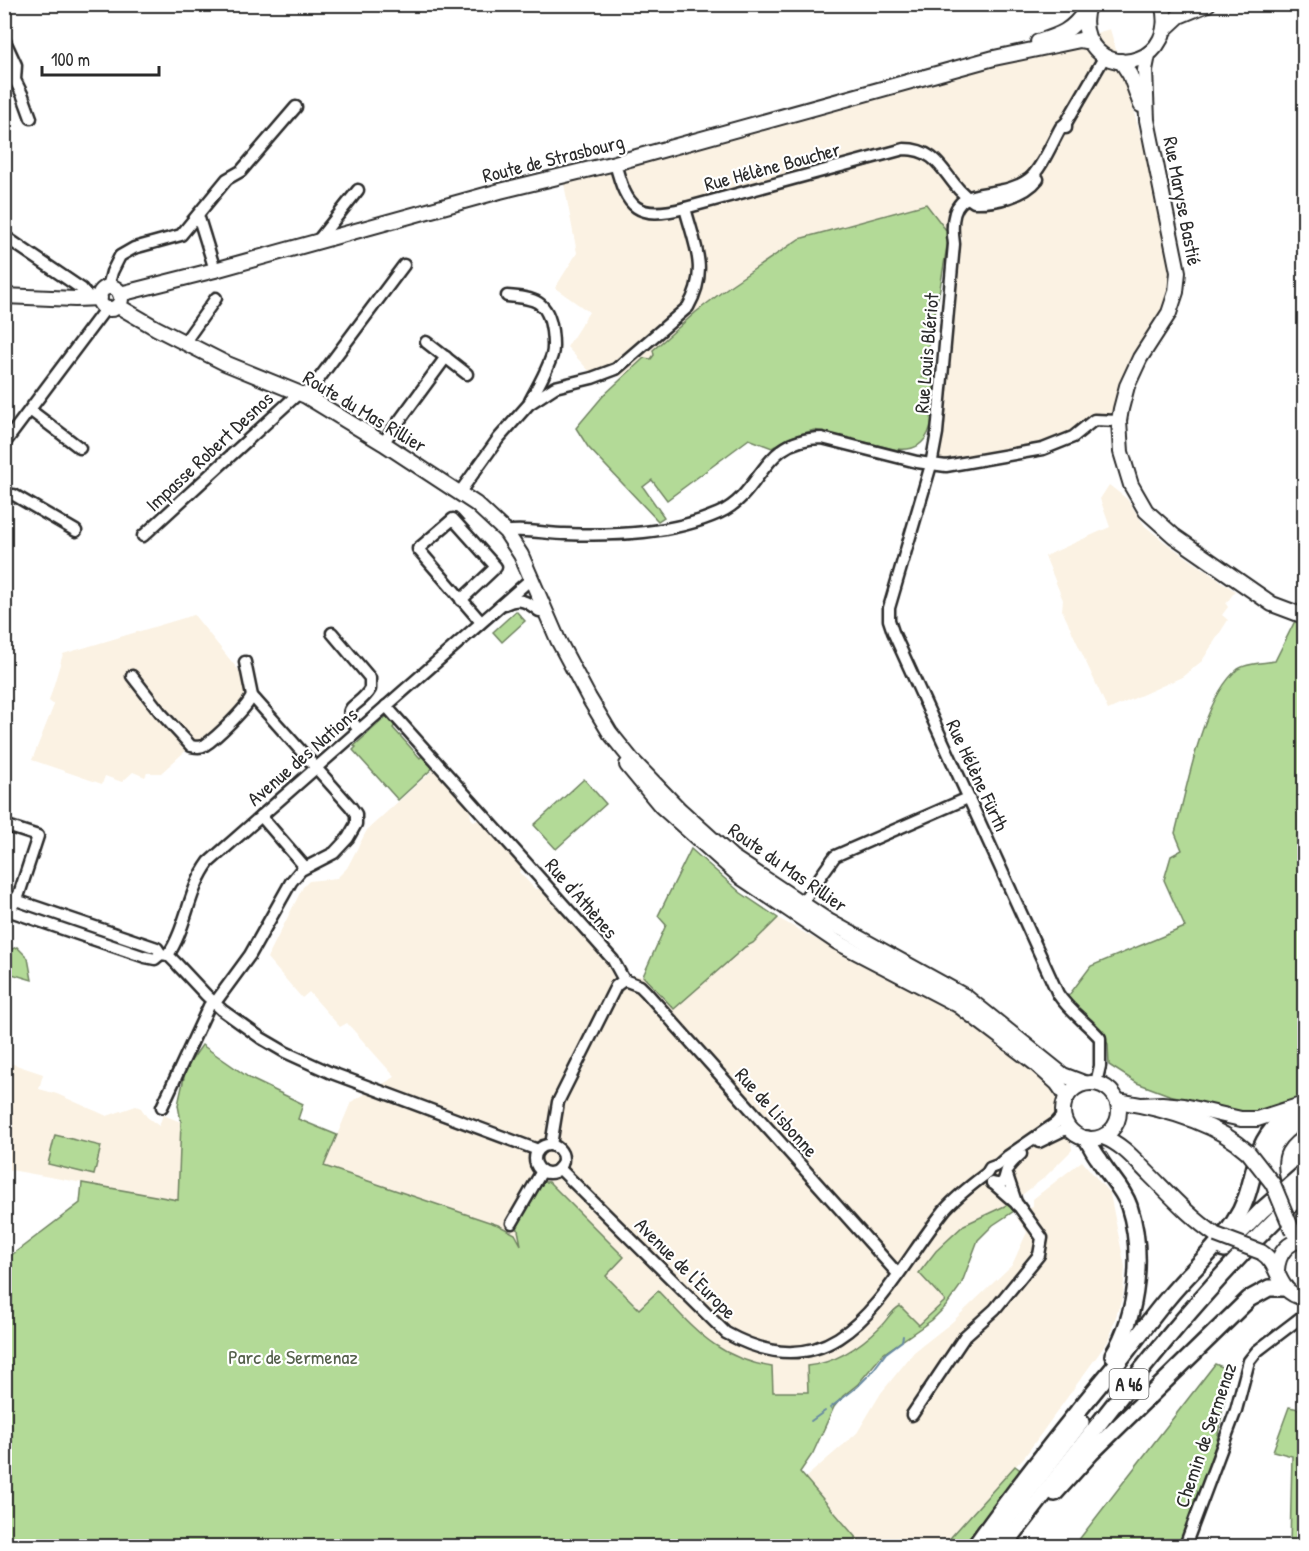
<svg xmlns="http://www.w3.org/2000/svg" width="1309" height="1551" font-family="'Patrick Hand',sans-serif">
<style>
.built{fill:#fbf2e3}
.green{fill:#b3da97;stroke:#6f8261;stroke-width:1.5}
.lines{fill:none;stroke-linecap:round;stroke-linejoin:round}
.stream{stroke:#678aa1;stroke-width:2}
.minor-casing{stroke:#2b2b2b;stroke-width:15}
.major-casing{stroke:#2b2b2b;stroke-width:18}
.highway-casing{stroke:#2b2b2b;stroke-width:20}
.minor{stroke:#fff;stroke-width:10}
.major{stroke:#fff;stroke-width:14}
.highway{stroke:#fff;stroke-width:15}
.major-bridge-casing{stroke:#2b2b2b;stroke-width:18;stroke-linecap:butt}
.major-bridge{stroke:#fff;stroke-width:14}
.labels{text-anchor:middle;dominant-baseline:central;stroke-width:4.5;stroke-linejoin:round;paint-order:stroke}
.shield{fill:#fff;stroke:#6b6b6b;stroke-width:1.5}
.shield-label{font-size:18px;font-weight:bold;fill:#2b2b2b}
.street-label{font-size:20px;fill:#2b2b2b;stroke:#fff}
.park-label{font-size:20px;fill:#54604b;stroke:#fff}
</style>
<rect width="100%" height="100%" fill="#fff"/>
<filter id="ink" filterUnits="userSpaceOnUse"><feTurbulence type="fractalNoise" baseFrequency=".0167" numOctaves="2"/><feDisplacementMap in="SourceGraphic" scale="12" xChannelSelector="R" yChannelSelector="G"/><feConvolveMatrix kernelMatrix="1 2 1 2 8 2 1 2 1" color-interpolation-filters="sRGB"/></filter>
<g filter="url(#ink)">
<g class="built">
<polygon points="1110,29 1158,196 1171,256 1172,294 1118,415 1095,422 1063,445 935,462 962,237 949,234 799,239 711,301 653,350 654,355 651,359 644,358 623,376 591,373 567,347 589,312 555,288 577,253 564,184"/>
<polygon points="1109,485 1127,499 1145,526 1166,543 1235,591 1226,604 1228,607 1222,615 1228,620 1202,661 1182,677 1108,710 1062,610 1063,600 1045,556 1110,527 1100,499"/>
<polygon points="194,615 240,672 245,681 250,700 198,746 191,746 161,773 147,773 145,777 133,772 122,782 105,776 102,784 32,760 54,705 49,701 63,654"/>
<polygon points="434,769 470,810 471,818 474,821 479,820 522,868 519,872 535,889 541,889 611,967 613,974 643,976 674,1009 745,947 753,943 778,918 826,945 937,1002 1001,1044 1037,1074 1056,1095 1056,1116 1071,1139 1072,1150 1044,1178 1010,1204 977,1218 920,1273 945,1301 919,1326 892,1310 883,1324 862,1344 839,1357 810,1366 808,1392 773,1392 771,1367 735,1357 708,1342 658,1291 640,1309 606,1276 624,1257 549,1182 522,1247 498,1225 324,1166 351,1102 395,1077 347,1023 340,1027 309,992 302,998 267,958 303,887 309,881 337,878 347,868 367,830"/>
<polygon points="4,1061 43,1074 39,1089 57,1094 107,1116 136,1106 141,1108 147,1117 159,1126 163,1115 181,1122 178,1200 5,1169"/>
<polygon points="1082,1161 1110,1194 1125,1267 1123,1295 1108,1341 1025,1456 943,1546 863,1546 805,1478 857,1433 881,1393 914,1352 951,1323 1012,1265 1027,1232 1017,1218 1033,1206 1033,1199"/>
</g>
<g class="green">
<path d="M926 204 949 234 940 288 922 377 936 379C933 405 938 454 898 449V450L814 430 788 438 772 448 749 439 667 500 652 480 643 487 664 517 658 521 588 447 576 428 603 396 644 358 651 359 654 355 653 350 696 312 731 285 799 239Z"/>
<polygon points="516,611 525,621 502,642 493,632"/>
<path d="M1295 621 1304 624V1095L1284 1104 1248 1113 1169 1095 1137 1083 1109 1065 1108 1044 1099 1030 1063 1003 1091 966 1185 927 1164 880 1171 856 1182 850 1175 833C1187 789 1202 698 1238 669 1246 663 1264 663 1275 661Z"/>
<polygon points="387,716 395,725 393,728 420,758 424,754 435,766 398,800 353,750 356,747 354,746"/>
<polygon points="584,779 606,804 556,849 534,825"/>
<polygon points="691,849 741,893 778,918 753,943 745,947 674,1009 643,976 666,925 658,916"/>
<polygon points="17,947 28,958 32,980 5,972 5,952"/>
<path d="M202 1045 251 1079 303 1104 298 1119 337 1135 324 1166 498 1225 515 1234 521 1245 517 1225 541 1182H549L624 1257 606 1276 639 1309 658 1291C695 1329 716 1358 772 1367L773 1392H808L807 1366C836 1363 861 1346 881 1326 888 1319 891 1311 900 1306L919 1325 945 1301 919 1273 936 1251 964 1225 1009 1204 1014 1211 993 1225 978 1240 961 1285 946 1306 932 1320 883 1354 858 1384 843 1396 834 1407 813 1453 800 1472 863 1546H5V1260L80 1203 82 1183 178 1200 181 1122 178 1105 186 1068Z"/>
<polygon points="55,1135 101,1146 94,1175 48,1164"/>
<polygon points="1215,1364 1230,1370 1217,1440 1182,1546 1074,1546"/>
<polygon points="1289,1407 1304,1410 1304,1546 1290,1546 1292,1456 1273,1451"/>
<polygon points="1015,1466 1023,1472 965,1546 943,1546"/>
</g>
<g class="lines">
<g class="stream">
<polyline points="830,1408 857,1387 871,1373 886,1353 902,1341 903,1336"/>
<polyline points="811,1421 825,1411"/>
</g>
<g class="minor-casing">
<g id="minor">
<polyline points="4,39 16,65 15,80 23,96 31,118"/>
<path d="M1066 123 1061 127C1053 141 1041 170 1029 179 994 205 944 175 954 244L937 433 931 465 889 608V620L893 632 1058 994C1069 1011 1086 1022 1100 1038V1066L1096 1083"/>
<polyline points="1066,128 1066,123 1105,56"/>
<path d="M615 163C627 209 637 220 685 208L904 149C944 149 944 184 974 202 995 203 1025 196 1038 179"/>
<polyline points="198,215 215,270"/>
<polyline points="4,236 82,289 89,298"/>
<polyline points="316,243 358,190"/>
<polyline points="108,287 112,272 120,256 134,248 181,235 227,179 241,171 296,107"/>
<path d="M507 296C535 298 548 301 552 331 553 339 554 348 552 355 547 371 538 386 530 401"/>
<polyline points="426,342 467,374"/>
<polyline points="184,343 216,298"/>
<polyline points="306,396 404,265"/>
<polyline points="30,410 80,448"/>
<polyline points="383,443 446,357"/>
<polyline points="4,444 106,308"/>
<path d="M460 492 498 439 529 404 555 387 592 378 616 369 688 307C709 270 695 246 685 208"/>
<polyline points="4,495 14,495 76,531"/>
<path d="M506 532C522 528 548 534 565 534 616 536 672 534 719 513 765 492 759 439 822 438L917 462 946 466 1043 449 1073 437 1094 420 1119 421"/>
<polyline points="143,536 299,393"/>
<polyline points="461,600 496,567 453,519 418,549 481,622"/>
<path d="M505 604C519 597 527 601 539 611"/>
<path d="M332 633 370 678V689C358 710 337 704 359 730"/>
<path d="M132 676 160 712 191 746C196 747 200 748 205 745 216 738 247 708 252 696"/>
<polyline points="386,706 613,960 624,980 616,986 558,1102 551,1145"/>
<polyline points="261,816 305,867"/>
<polyline points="4,825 38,836 19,894 13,905"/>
<polyline points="4,896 157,948 161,954 168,955 176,963 206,995 222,1010 261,1038 285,1052 329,1072 538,1150"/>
<polyline points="798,908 835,856 968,798"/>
<polyline points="4,909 145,957 155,959 161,954"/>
<path d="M168 955C187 927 188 890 209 862L532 578"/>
<polyline points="624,980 640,986 646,992 898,1274"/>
<polyline points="162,1107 209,1006 217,1000 250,955 291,882 301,870 334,853 348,838 356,824 356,814 351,807 252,696 245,662"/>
<polyline points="1039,1142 1068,1128"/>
<circle cx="549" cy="1159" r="14"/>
<path d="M559 1168 726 1333C842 1397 884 1287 943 1212 955 1197 972 1185 987 1173L990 1168 998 1165 1008 1156 1056 1123 1063 1115"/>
<polyline points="1007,1175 1017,1205"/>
<path d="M992 1183C1005 1187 1004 1178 1007 1170 1010 1163 1016 1159 1021 1154"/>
<polyline points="512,1223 542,1171"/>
<polyline points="912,1415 965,1336 995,1309 1039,1255 1042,1238 1018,1205 994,1184"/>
<polyline points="1185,1546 1236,1410 1249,1361 1257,1351 1304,1315"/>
</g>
</g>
<g class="major-casing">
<g id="major">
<path d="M1089 4C1084 15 1084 26 1088 37 1108 83 1179 60 1162 4"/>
<polyline points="1165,29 1179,16 1208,4"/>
<path d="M1038 42C1060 35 1072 31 1085 11"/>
<polyline points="1148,55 1145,70 1147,120 1178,272 1176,292 1169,313 1140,358 1127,386 1121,409 1119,421 1121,452 1131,485 1146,511 1174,536 1272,604 1304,616"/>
<polyline points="1121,61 1130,75 1141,105"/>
<circle cx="110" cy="298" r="11"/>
<polyline points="120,294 215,270 500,191 615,163 994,58 1080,40 1091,42"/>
<polyline points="4,296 75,299 100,298"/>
<polyline points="118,306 156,328 225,363 306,396 383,443 476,504 506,532 521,555 558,640 589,698 610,733 631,759 680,810 732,857 830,922 966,997 1063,1075 1084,1083"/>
<polyline points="627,765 661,806 742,878 837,942 958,1005 1036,1064 1057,1083 1067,1097"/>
<circle cx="1091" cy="1111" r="28"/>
<path d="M1118 1101C1162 1108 1214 1121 1248 1152"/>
<polyline points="1142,1105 1162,1104 1184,1106 1241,1119 1257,1119 1304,1104"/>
<path d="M1103 1137C1122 1144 1135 1160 1150 1175 1171 1196 1191 1218 1216 1235"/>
<path d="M1273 1184C1264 1152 1276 1134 1304 1119"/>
<path d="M1261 1252C1283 1266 1274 1292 1304 1298"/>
<path d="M1277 1270C1278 1253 1288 1242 1304 1239"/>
</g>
</g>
<g class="highway-casing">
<g id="highway">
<path d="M1087 1139C1091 1146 1094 1153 1099 1159 1108 1175 1123 1188 1129 1206 1144 1252 1138 1314 1113 1355"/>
<polyline points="1224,1249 1262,1210 1304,1173"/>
<polyline points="1055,1493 1091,1453 1249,1299 1269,1288 1285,1288"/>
<polyline points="988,1544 1081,1422"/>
<path d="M975 1546C1019 1484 1066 1425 1115 1366 1133 1344 1149 1320 1168 1298 1189 1272 1216 1250 1234 1222 1263 1178 1243 1145 1295 1109"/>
<path d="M1004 1546C1100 1423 1189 1299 1304 1192"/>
</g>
</g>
<use href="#minor" class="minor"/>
<use href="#major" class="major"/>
<use href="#highway" class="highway"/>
<g class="major-bridge-casing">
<g id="major-bridge">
<polyline points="1248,1152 1273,1184 1293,1232"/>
<polyline points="1216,1235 1261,1252"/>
</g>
</g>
<use href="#major-bridge" class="major-bridge"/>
</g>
</g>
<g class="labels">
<rect class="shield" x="1109.5" y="1369" width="39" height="30" rx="4.5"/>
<g class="shield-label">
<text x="1129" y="1384">A 46</text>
</g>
<g class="street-label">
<text transform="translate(553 158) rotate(-14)">Route de Strasbourg</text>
<text transform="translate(772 166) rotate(-15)">Rue Hélène Boucher</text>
<text transform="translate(1183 201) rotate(79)">Rue Maryse Bastié</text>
<text transform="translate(926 353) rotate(-85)">Rue Louis Blériot</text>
<text transform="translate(365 411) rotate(31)">Route du Mas Rillier</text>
<text transform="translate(209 451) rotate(-43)">Impasse Robert Desnos</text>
<text transform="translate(302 756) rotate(-41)">Avenue des Nations</text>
<text transform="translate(978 775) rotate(65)">Rue Hélène Fürth</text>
<text transform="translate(788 867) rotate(35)">Route du Mas Rillier</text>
<text transform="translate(582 898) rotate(49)">Rue d'Athènes</text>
<text transform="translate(777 1112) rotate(48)">Rue de Lisbonne</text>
<text transform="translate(686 1268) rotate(45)">Avenue de l'Europe</text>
<text transform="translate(1205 1435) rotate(-71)">Chemin de Sermenaz</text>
</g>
<g class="park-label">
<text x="293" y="1356">Parc de Sermenaz</text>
</g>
</g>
<rect width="1309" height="1551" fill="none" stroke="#fff" stroke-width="24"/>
<rect x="12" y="12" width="1285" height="1527" fill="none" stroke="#2b2b2b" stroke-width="2" filter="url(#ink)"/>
<path d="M42 66v9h117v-9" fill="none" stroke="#2b2b2b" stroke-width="3"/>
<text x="51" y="66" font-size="18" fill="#2b2b2b" stroke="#ffffff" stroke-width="4.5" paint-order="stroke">100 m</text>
</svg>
